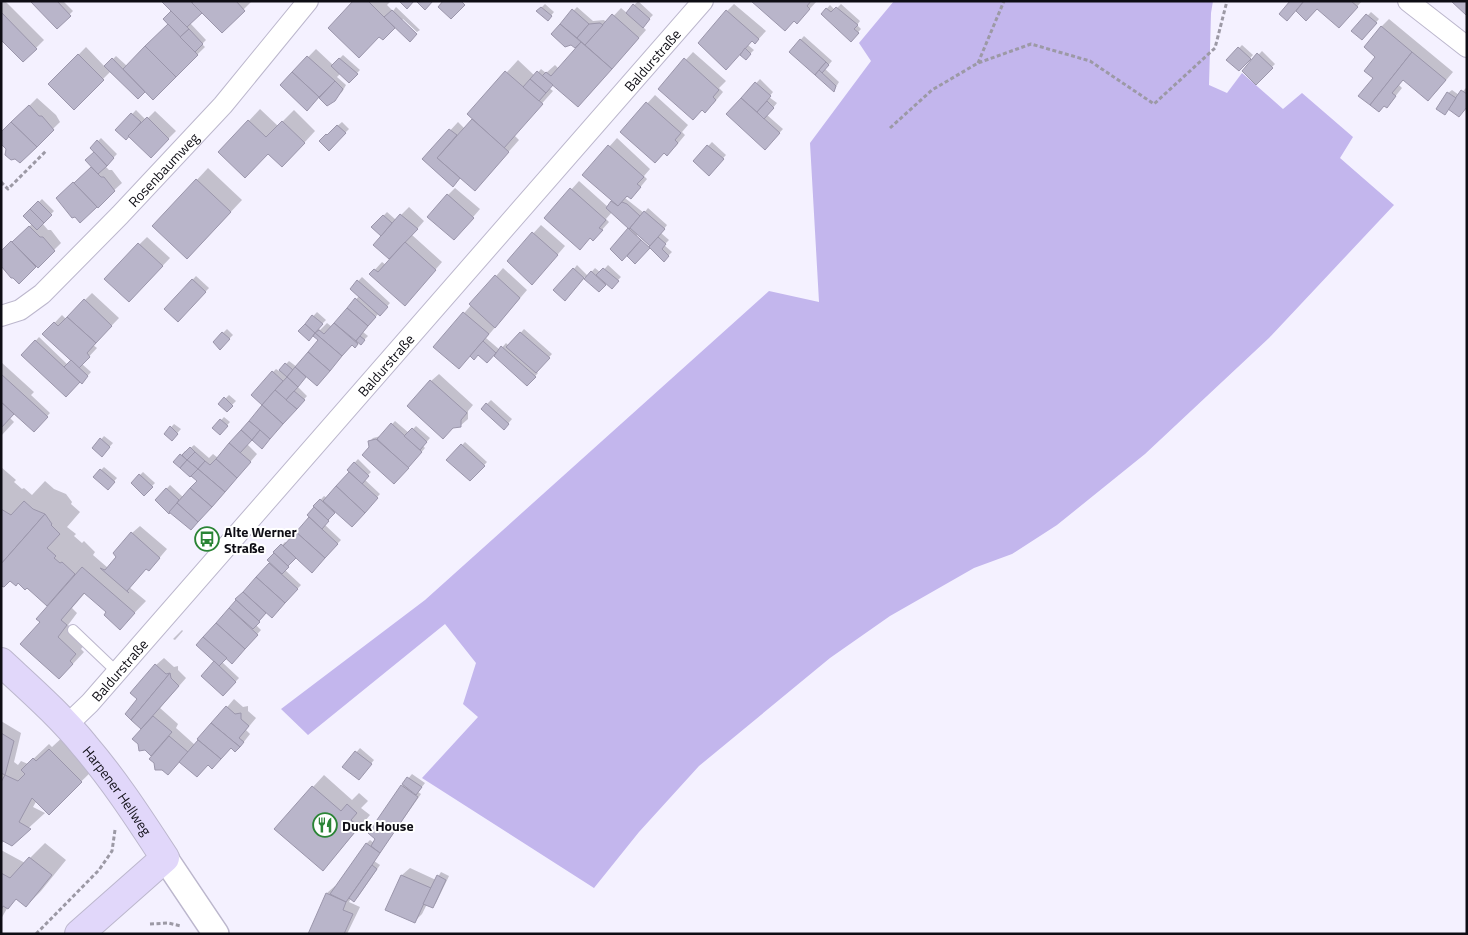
<svg xmlns="http://www.w3.org/2000/svg" width="1468" height="935" font-family="'Titillium Web',sans-serif">
<style>
.green{fill:#c3b6ed}
.shadow{fill:#0003}
.building{fill:#b9b5ca;stroke:#9b96ab}
.lines{fill:none;stroke-linecap:round;stroke-linejoin:round}
.service-casing{stroke:#bcb7cd;stroke-width:12}
.minor-casing{stroke:#bcb7cd;stroke-width:22}
.tertiary-casing{stroke:#bcb7cd;stroke-width:28}
.secondary-casing{stroke:#bcb7cd;stroke-width:30}
.path{stroke:#9c99a5;stroke-width:3;stroke-dasharray:4 2.5;stroke-linecap:butt}
.service{stroke:#fff;stroke-width:10}
.minor{stroke:#fff;stroke-width:20}
.tertiary{stroke:#fff;stroke-width:25}
.secondary{stroke:#e1d7fa;stroke-width:28}
.labels{text-anchor:middle;dominant-baseline:central;stroke-width:4;stroke-linejoin:round;paint-order:stroke}
.street-label{font-size:14px;fill:#0e0d14;stroke:#fff}
.poi-label{font-size:14px;font-weight:bold;fill:#0e0d14;stroke:#fff;text-anchor:start}
</style>
<rect width="100%" height="100%" fill="#f4f1ff"/>
<polygon class="green" points="894,1 1213,1 1211,13 1209,85 1227,93 1242,73 1283,109 1302,93 1353,137 1340,158 1394,205 1269,338 1145,454 1057,525 1012,554 974,568 890,616 830,658 699,766 639,832 594,888 422,778 478,717 463,704 476,663 445,624 308,735 281,709 425,600 769,291 819,302 810,143 871,61 859,43"/>
<g class="shadow">
<polygon points="1,1 5,1 44,40 23,61 1,39"/>
<polygon points="32,1 63,1 73,11 57,27"/>
<polygon points="163,1 251,2 222,31 202,11 190,23 206,40 202,44 205,47 153,98 145,90 138,97 111,71 74,108 50,84 86,47 105,67 116,56 127,66 170,24 173,11"/>
<polygon points="355,1 391,1 387,5 393,11 396,7 420,30 417,32 403,19 383,39"/>
<polygon points="638,1 653,15 642,26 646,30 586,98 553,84 549,88 553,91 514,135 519,140 475,190 461,177 453,185 424,159 458,122 465,129 474,119 469,114 518,60 535,76 541,69 546,73 555,65 559,69 577,48 571,43 552,34 577,7 593,21 604,20 607,23 621,8 627,13"/>
<polygon points="753,1 817,1 797,23"/>
<polygon points="1292,1 1362,1 1346,19 1318,8 1306,20 1296,10"/>
<polygon points="545,4 554,12 548,19 538,11"/>
<polygon points="734,4 766,31 755,43 752,40 748,45 754,50 746,58 740,53 727,11"/>
<polygon points="841,4 860,21 857,25 861,29 851,40 822,14 830,5 835,10"/>
<polygon points="1371,12 1379,19 1365,35 1353,31"/>
<polygon points="1389,19 1453,72 1436,92 1404,79 1399,85 1402,88 1394,98 1376,57 1381,27"/>
<polygon points="804,36 832,61 825,69 839,82 834,90 790,52"/>
<polygon points="1242,45 1253,55 1239,70 1228,60"/>
<polygon points="316,49 333,65 343,55 360,70 349,81 341,73 337,77 346,85 342,92 327,104 319,96 281,85"/>
<polygon points="1262,51 1275,64 1256,83 1244,70"/>
<polygon points="693,52 726,81 719,88 723,92 713,104 659,89"/>
<polygon points="760,79 773,92 769,97 777,103 767,115 783,129 765,148 728,114"/>
<polygon points="1466,88 1467,88 1467,106 1448,93 1452,90 1459,95"/>
<polygon points="655,95 688,125 682,132 685,135 675,147 622,131"/>
<polygon points="37,98 56,115 60,122 20,161 3,144 1,145 1,134"/>
<polygon points="260,109 278,126 294,110 315,131 294,154 220,152"/>
<polygon points="136,110 146,120 155,111 176,131 151,156 129,135 117,130"/>
<polygon points="342,122 349,129 329,149 320,141"/>
<polygon points="101,138 117,154 105,166 109,170 112,170 122,183 80,221 58,198 93,166 96,152 91,148"/>
<polygon points="617,138 650,169 644,176 647,179 638,190 625,198 644,213 648,208 667,225 661,233 669,240 664,245 672,252 664,260 638,234 636,237 649,247 635,262 627,254 611,249 630,228 612,212 606,219 609,222 600,232 590,237 546,218 579,181 608,207 613,201 584,175"/>
<polygon points="712,142 726,155 709,174 694,161"/>
<polygon points="208,168 242,200 199,246 154,226"/>
<polygon points="455,188 480,209 461,231 448,195"/>
<polygon points="42,199 54,211 42,223 48,230 51,230 61,243 38,266 36,265 19,282 1,253 32,224 25,216"/>
<polygon points="409,207 424,221 412,235 442,262 412,297 371,274 382,262 386,265 391,259 374,245 383,236 373,227 387,212 396,220"/>
<polygon points="541,225 565,246 540,275 508,261"/>
<polygon points="147,237 170,258 137,293 105,278"/>
<polygon points="577,265 588,276 595,268 601,273 608,265 621,277 611,287 606,283 599,290 584,277 568,296 574,269"/>
<polygon points="503,268 527,290 486,338 500,350 506,343 509,346 524,329 552,354 536,371 538,373 527,385 494,355 471,355 435,347"/>
<polygon points="196,276 209,288 178,320 166,309"/>
<polygon points="362,277 390,303 380,314 379,313 363,332 368,336 364,340 359,342 355,346 352,344 324,377 306,375 297,386 307,396 262,447 252,438 247,444 257,454 206,513 156,500 170,485 183,497 198,480 175,462 185,451 186,452 194,445 209,458 213,454 218,458 268,400 273,372 276,369 279,371 289,361 297,367 320,340 313,334 300,331 317,312 326,320 318,328 320,330 327,323 332,327 359,296 351,289"/>
<polygon points="92,293 119,318 93,345 97,348 82,364 91,372 82,382 23,355 39,337 68,365 73,360 44,334 62,315 66,319"/>
<polygon points="227,329 233,335 220,348 214,342"/>
<polygon points="1,362 34,392 31,395 50,413 34,430 15,413 10,418 14,422 1,436"/>
<polygon points="439,374 473,405 468,411 468,419 460,426 431,381"/>
<polygon points="229,395 236,401 227,410 220,404"/>
<polygon points="491,400 512,419 507,425 482,409"/>
<polygon points="224,417 230,422 220,433 214,428"/>
<polygon points="395,421 409,433 416,426 430,438 423,446 425,448 398,479 370,447 370,441 373,438 381,436"/>
<polygon points="174,424 181,429 172,439 165,434"/>
<polygon points="104,436 113,443 102,455 94,448"/>
<polygon points="465,442 487,462 470,480 448,460"/>
<polygon points="358,459 371,472 364,479 380,494 351,526 336,511 325,525 341,540 311,571 296,557 285,570 301,585 272,616 267,612 256,625 261,630 232,662 227,657 222,662 239,678 223,695 216,661 197,645 271,563 269,560 274,553 285,542 287,543 311,517 314,507 324,496 327,498 351,472 348,470"/>
<polygon points="1,467 16,480 14,482 22,489 24,488 32,495 45,481 54,489 66,494 72,502 71,504 80,512 67,527 76,534 74,536 82,543 84,541 95,552 93,555 108,568 118,557 132,533 140,526 167,549 156,562 147,568 129,587 146,601 120,628 108,612 85,593 72,608 77,613 68,625 87,642 81,649 84,652 71,666 42,622 53,601 19,582 10,580 1,584"/>
<polygon points="104,467 117,478 108,488 95,476"/>
<polygon points="143,472 155,483 144,494 132,483"/>
<polygon points="182,630 183,631 175,640 173,639"/>
<polygon points="164,658 174,667 178,666 178,670 186,678 160,708 178,724 176,728 195,745 234,699 243,707 248,706 248,711 256,718 246,730 250,734 243,743 231,747 220,760 180,761 153,755 145,749 143,728 126,714 139,699 156,665"/>
<polygon points="1,721 21,733 14,762 18,765 21,761 28,764 49,744 52,747 65,735 96,767 49,813 37,800 33,807 45,813 11,844 4,840 1,845"/>
<polygon points="360,748 374,760 362,775 344,767"/>
<polygon points="412,774 425,783 418,792 421,794 374,861 380,865 358,897 354,900 351,898 349,902 360,907 347,934 310,934 327,893 335,886 337,887 367,843 370,840 374,843 402,786"/>
<polygon points="324,775 352,800 359,793 368,801 361,808 370,815 323,870 313,787"/>
<polygon points="45,843 66,860 41,891 26,906 16,898 9,905 1,919 1,850 25,863"/>
<polygon points="410,868 436,880 441,872 449,876 436,903 433,907 427,904 422,914 414,922 387,910 402,875"/>
</g>
<g class="building">
<polygon points="30,1 57,1 71,16 57,29"/>
<polygon points="161,1 190,1 202,13 187,27"/>
<polygon points="194,1 236,1 245,11 222,33 192,3"/>
<polygon points="353,1 368,1 395,28 383,40 379,37 359,58 328,28"/>
<polygon points="399,1 414,1 407,9"/>
<polygon points="416,1 433,1 425,10"/>
<polygon points="443,1 461,1 465,5 451,19 438,7"/>
<polygon points="751,1 811,1 807,6 810,9 797,24 794,21 785,31"/>
<polygon points="1290,1 1304,1 1287,21 1279,14"/>
<polygon points="1304,1 1351,1 1358,7 1339,28 1317,9 1306,21 1296,11"/>
<polygon points="1451,1 1467,1 1467,14 1466,15"/>
<polygon points="633,4 650,19 643,28 626,13"/>
<polygon points="541,7 552,16 548,21 536,11"/>
<polygon points="836,7 858,25 854,29 859,33 851,42 821,14 826,8 831,12"/>
<polygon points="572,9 589,24 577,38 560,24"/>
<polygon points="392,10 417,34 410,42 384,17"/>
<polygon points="726,10 759,39 755,44 752,41 726,70 698,43"/>
<polygon points="171,11 189,29 180,37 163,19"/>
<polygon points="1,12 37,49 23,62 1,40"/>
<polygon points="612,14 639,38 612,69 585,45"/>
<polygon points="1366,14 1377,23 1362,40 1351,31"/>
<polygon points="600,23 603,25 585,45 577,38 589,24"/>
<polygon points="168,24 198,55 176,77 145,46"/>
<polygon points="560,24 581,42 575,48 571,45 565,47 551,34"/>
<polygon points="1381,26 1412,52 1370,105 1358,96 1373,78 1364,71 1375,57 1364,47"/>
<polygon points="189,29 203,44 195,52 180,37"/>
<polygon points="800,39 826,62 815,75 789,52"/>
<polygon points="581,42 612,69 578,107 542,76 546,72 551,76"/>
<polygon points="145,46 176,77 153,100 123,69"/>
<polygon points="1238,47 1251,59 1239,71 1226,60"/>
<polygon points="745,48 751,54 746,60 740,55"/>
<polygon points="1412,52 1446,80 1428,101 1403,80 1392,93 1396,96 1387,108 1384,106 1379,112 1370,105"/>
<polygon points="1257,53 1273,68 1256,85 1242,71"/>
<polygon points="78,54 104,80 74,110 48,84"/>
<polygon points="307,56 335,81 319,97 292,72"/>
<polygon points="112,58 145,92 138,99 104,66"/>
<polygon points="339,58 358,74 349,83 331,66"/>
<polygon points="684,58 719,90 713,97 716,100 705,113 702,110 693,120 658,89"/>
<polygon points="826,62 829,65 822,73 819,70"/>
<polygon points="819,70 836,86 834,92 815,75"/>
<polygon points="505,71 543,104 504,148 467,114"/>
<polygon points="537,71 553,85 546,93 530,79"/>
<polygon points="292,72 319,97 307,111 280,85"/>
<polygon points="530,79 546,93 539,101 523,87"/>
<polygon points="335,81 343,89 335,101 327,106 319,98"/>
<polygon points="755,82 771,96 757,112 741,98"/>
<polygon points="1461,90 1467,94 1467,107 1459,117 1448,109"/>
<polygon points="1447,92 1456,98 1445,115 1436,109"/>
<polygon points="741,98 780,133 765,150 726,114"/>
<polygon points="767,101 774,108 764,119 757,112"/>
<polygon points="646,102 681,133 675,140 678,143 667,156 664,153 655,163 620,132"/>
<polygon points="29,105 39,116 42,116 54,130 37,147 11,122"/>
<polygon points="131,113 141,122 126,140 115,130"/>
<polygon points="147,117 169,139 151,158 128,136"/>
<polygon points="472,119 509,152 475,191 437,158"/>
<polygon points="248,120 266,137 282,121 305,143 282,167 268,154 245,178 218,152"/>
<polygon points="11,122 37,147 20,163 15,159 11,160 5,155 6,149 1,144 1,132"/>
<polygon points="337,125 346,133 329,151 319,141 326,134 327,135"/>
<polygon points="449,129 457,135 437,158 460,178 453,187 422,159"/>
<polygon points="97,140 114,158 107,166 90,148"/>
<polygon points="608,145 644,177 637,184 641,187 631,199 627,196 618,206 582,175"/>
<polygon points="707,145 724,159 709,176 693,161"/>
<polygon points="94,152 107,166 98,174 85,160"/>
<polygon points="91,167 101,177 104,177 115,191 98,208 74,183"/>
<polygon points="196,179 231,212 187,259 152,226"/>
<polygon points="73,182 97,207 80,223 75,217 72,218 56,198"/>
<polygon points="570,188 606,220 599,228 603,230 593,241 590,238 580,250 544,218"/>
<polygon points="447,194 474,218 454,240 427,217"/>
<polygon points="38,201 52,215 44,223 30,209"/>
<polygon points="611,201 618,206 622,202 627,204 640,216 629,229 606,208"/>
<polygon points="30,209 44,223 37,230 23,216"/>
<polygon points="644,211 665,229 650,246 630,228"/>
<polygon points="400,214 418,229 389,259 373,245"/>
<polygon points="383,215 392,223 381,236 371,227"/>
<polygon points="29,226 40,237 43,237 55,251 38,268 12,242"/>
<polygon points="628,228 641,240 622,261 610,249"/>
<polygon points="532,232 558,255 532,285 507,261"/>
<polygon points="658,237 666,244 662,249 669,256 664,262 649,247"/>
<polygon points="641,240 650,248 635,264 627,256"/>
<polygon points="11,241 36,267 19,284 13,278 11,278 1,266 1,251"/>
<polygon points="405,242 436,270 405,306 369,274 374,269 378,272"/>
<polygon points="138,243 163,266 129,302 104,279"/>
<polygon points="573,268 584,278 565,301 553,290"/>
<polygon points="603,268 619,281 612,289 596,275"/>
<polygon points="591,271 606,285 599,292 584,279"/>
<polygon points="495,275 520,298 495,328 469,304"/>
<polygon points="192,279 206,292 178,322 164,309"/>
<polygon points="357,280 388,307 380,316 350,289"/>
<polygon points="355,298 376,317 368,326 347,308"/>
<polygon points="84,299 112,326 96,343 67,317"/>
<polygon points="347,308 368,326 356,341 334,323"/>
<polygon points="463,312 489,334 459,369 433,347"/>
<polygon points="312,315 323,324 315,333 305,324"/>
<polygon points="67,317 96,343 87,353 90,357 79,368 42,334 54,322 58,326"/>
<polygon points="334,323 358,344 355,348 352,345 342,356 315,333 319,330 324,334"/>
<polygon points="305,324 315,333 309,341 298,331"/>
<polygon points="222,332 230,339 220,350 213,342"/>
<polygon points="520,332 550,358 536,373 506,347"/>
<polygon points="315,333 342,356 330,371 308,352 318,340 313,336"/>
<polygon points="360,336 365,340 361,345 356,341"/>
<polygon points="35,340 80,382 66,397 21,355"/>
<polygon points="483,341 496,353 487,363 478,355 474,360 470,356"/>
<polygon points="501,346 536,377 527,386 494,356"/>
<polygon points="308,352 330,371 317,386 295,367"/>
<polygon points="71,360 88,376 82,384 64,367"/>
<polygon points="285,363 293,370 287,377 279,370"/>
<polygon points="295,367 306,377 298,387 287,377"/>
<polygon points="272,371 283,381 262,405 251,395"/>
<polygon points="1,374 48,417 34,432 1,402"/>
<polygon points="287,377 298,387 286,400 275,390"/>
<polygon points="430,380 467,413 461,420 461,427 453,428 443,439 407,406"/>
<polygon points="275,390 297,409 283,424 262,405"/>
<polygon points="294,391 305,400 297,409 286,400"/>
<polygon points="224,397 233,406 227,412 218,404"/>
<polygon points="1,402 14,414 1,428"/>
<polygon points="486,403 509,424 504,430 481,409"/>
<polygon points="262,405 283,424 270,439 249,421"/>
<polygon points="220,419 228,426 220,435 212,428"/>
<polygon points="249,421 260,430 252,440 241,430"/>
<polygon points="391,423 422,452 408,468 377,439"/>
<polygon points="170,426 178,434 172,441 164,434"/>
<polygon points="412,428 427,442 420,450 404,436"/>
<polygon points="241,430 252,440 240,453 229,443"/>
<polygon points="260,430 270,439 262,449 252,440"/>
<polygon points="100,438 110,447 102,457 92,448"/>
<polygon points="376,439 409,468 394,484 362,455 369,447 368,441"/>
<polygon points="229,443 251,462 237,478 216,459"/>
<polygon points="461,444 485,466 470,481 446,460"/>
<polygon points="190,447 195,452 187,460 182,455"/>
<polygon points="195,452 205,461 198,469 187,460"/>
<polygon points="180,454 187,460 180,468 173,462"/>
<polygon points="216,459 237,478 225,492 198,469 205,461 210,465"/>
<polygon points="187,460 198,469 190,477 180,468"/>
<polygon points="354,462 369,476 362,484 347,470"/>
<polygon points="100,469 115,482 108,490 93,477"/>
<polygon points="198,469 225,492 212,507 190,488 197,481 191,476"/>
<polygon points="349,472 378,498 365,513 336,486"/>
<polygon points="139,474 153,487 144,496 131,483"/>
<polygon points="336,486 365,513 352,527 323,501"/>
<polygon points="166,488 179,500 169,514 155,500"/>
<polygon points="190,488 212,507 198,522 177,503"/>
<polygon points="320,499 335,513 328,520 313,506"/>
<polygon points="24,501 33,509 45,514 1,564 1,509 11,515"/>
<polygon points="177,503 198,522 191,530 169,512"/>
<polygon points="314,507 329,521 322,529 307,515"/>
<polygon points="45,514 52,524 51,525 60,534 47,548 56,556 54,558 60,563 62,562 75,574 47,606 27,588 25,590 18,583 16,586 10,581 4,587 1,586 1,564"/>
<polygon points="309,517 338,544 325,558 296,532"/>
<polygon points="131,532 160,558 149,571 146,569 127,591 129,593 100,568 105,570 116,557 113,553"/>
<polygon points="296,532 325,558 312,573 283,546"/>
<polygon points="281,544 296,558 288,566 273,552"/>
<polygon points="274,553 289,567 282,574 267,560"/>
<polygon points="269,563 298,589 285,603 256,577"/>
<polygon points="82,567 135,613 120,630 104,615 106,612 84,593 61,620 67,625 58,637 76,654 70,661 73,664 59,679 20,644 40,622 36,619"/>
<polygon points="256,577 285,603 272,618 243,592"/>
<polygon points="243,592 266,613 259,621 235,599"/>
<polygon points="236,600 260,622 253,629 229,608"/>
<polygon points="229,608 258,635 245,649 216,623"/>
<polygon points="216,623 245,649 232,664 203,637"/>
<polygon points="203,637 227,658 219,666 196,645"/>
<polygon points="214,661 236,682 223,696 201,676"/>
<polygon points="155,664 166,674 170,673 131,720 125,714 137,699 130,693"/>
<polygon points="170,673 171,678 179,686 141,729 131,720"/>
<polygon points="226,706 235,714 241,713 241,719 249,726 239,738 244,742 240,747 211,723"/>
<polygon points="153,716 172,732 151,756 145,750 139,751 138,744 132,739"/>
<polygon points="211,723 240,747 235,752 231,748 221,759 197,739"/>
<polygon points="1,733 14,741 5,775 1,773"/>
<polygon points="169,736 188,752 168,775 162,770 155,770 154,763 149,759"/>
<polygon points="198,740 221,759 212,769 208,765 197,777 179,762"/>
<polygon points="49,749 82,782 49,815 32,798 19,822 31,829 12,846 1,840 1,782 5,775 18,781 25,774 21,770 33,758 36,761"/>
<polygon points="355,751 372,764 359,780 342,767"/>
<polygon points="407,777 422,787 416,795 402,784"/>
<polygon points="401,785 418,797 380,853 371,846 375,839 368,833"/>
<polygon points="312,786 341,811 347,804 357,813 351,820 359,827 323,871 274,829"/>
<polygon points="366,843 380,853 372,865 346,902 330,894"/>
<polygon points="29,857 52,875 26,907 16,899 8,909 3,906 1,910 1,873 10,878"/>
<polygon points="372,865 377,869 354,902 349,898"/>
<polygon points="401,875 431,888 415,923 385,910"/>
<polygon points="437,875 446,880 433,908 423,904"/>
<polygon points="326,893 346,902 343,910 353,914 344,934 308,934"/>
</g>
<g class="lines">
<g class="service-casing">
<polyline id="service" points="73,630 117,672"/>
</g>
<g class="minor-casing">
<g id="minor">
<polyline points="1408,1 1467,47"/>
<path id="s1" d="M1 316 20 310 42 294 120 215 223 105 308 1"/>
<path id="s2" d="M67 725 90 703 703 1"/>
</g>
</g>
<g class="tertiary-casing">
<polyline id="tertiary" points="165,858 216,934"/>
</g>
<g class="secondary-casing">
<g id="secondary">
<path id="s3" d="M1 662C30 689 60 715 85 746 115 781 140 820 165 858L79 934"/>
</g>
</g>
<g class="path">
<polyline points="978,63 1004,1"/>
<polyline points="890,128 932,90 978,63 1031,44 1090,61 1154,104 1215,48 1227,1"/>
<polyline points="1,182 8,189 46,151"/>
<polyline points="150,924 168,923 181,926"/>
<polyline points="36,934 99,870 112,851 115,830"/>
</g>
<use href="#service" class="service"/>
<use href="#minor" class="minor"/>
<use href="#tertiary" class="tertiary"/>
<use href="#secondary" class="secondary"/>
</g>
<defs>
<g id="bus-ring" transform="scale(1.25)"><circle r="9.5" fill="#fff" stroke="#2a8435" stroke-width="1.5"/><path d="M-5-6H5V4H4V6H2V4H-2V6H-4V4H-5ZM-3.5-4V0h7V-4ZM-3.5 1.2v1.5H-2V1.2ZM2 1.2v1.5H3.5V1.2Z" fill="#2a8435"/></g>
<g id="restaurant-ring" transform="scale(1.25)"><circle r="9.5" fill="#fff" stroke="#2a8435" stroke-width="1.5"/><path d="M-5-6h1v4h1v-4h1v4h1v-4h1v5L-1.5 .5V6h-2V.5L-5-1ZM5-6V6H3V1.5H1.5Q1.5-4 5-6Z" fill="#2a8435"/></g>
</defs>
<g fill-rule="evenodd">
<use href="#bus-ring" x="207" y="539"/>
<use href="#restaurant-ring" x="325" y="825"/>
</g>
<g class="labels">
<g class="street-label">
<text stroke="none"><textPath href="#s2" startOffset="886">Baldurstraße</textPath></text>
<text stroke="none"><textPath href="#s1" startOffset="221">Rosenbaumweg</textPath></text>
<text stroke="none"><textPath href="#s2" startOffset="481">Baldurstraße</textPath></text>
<text stroke="none"><textPath href="#s2" startOffset="76">Baldurstraße</textPath></text>
<text stroke="none"><textPath href="#s3" startOffset="174">Harpener Hellweg</textPath></text>
</g>
<g class="poi-label">
<text x="224" y="531">Alte Werner<tspan x="224" dy="16">Straße</tspan></text>
<text x="342" y="825">Duck House</text>
</g>
</g>
<rect width="1468" height="935" fill="none" stroke="#0e0d14" stroke-width="5"/>
</svg>
